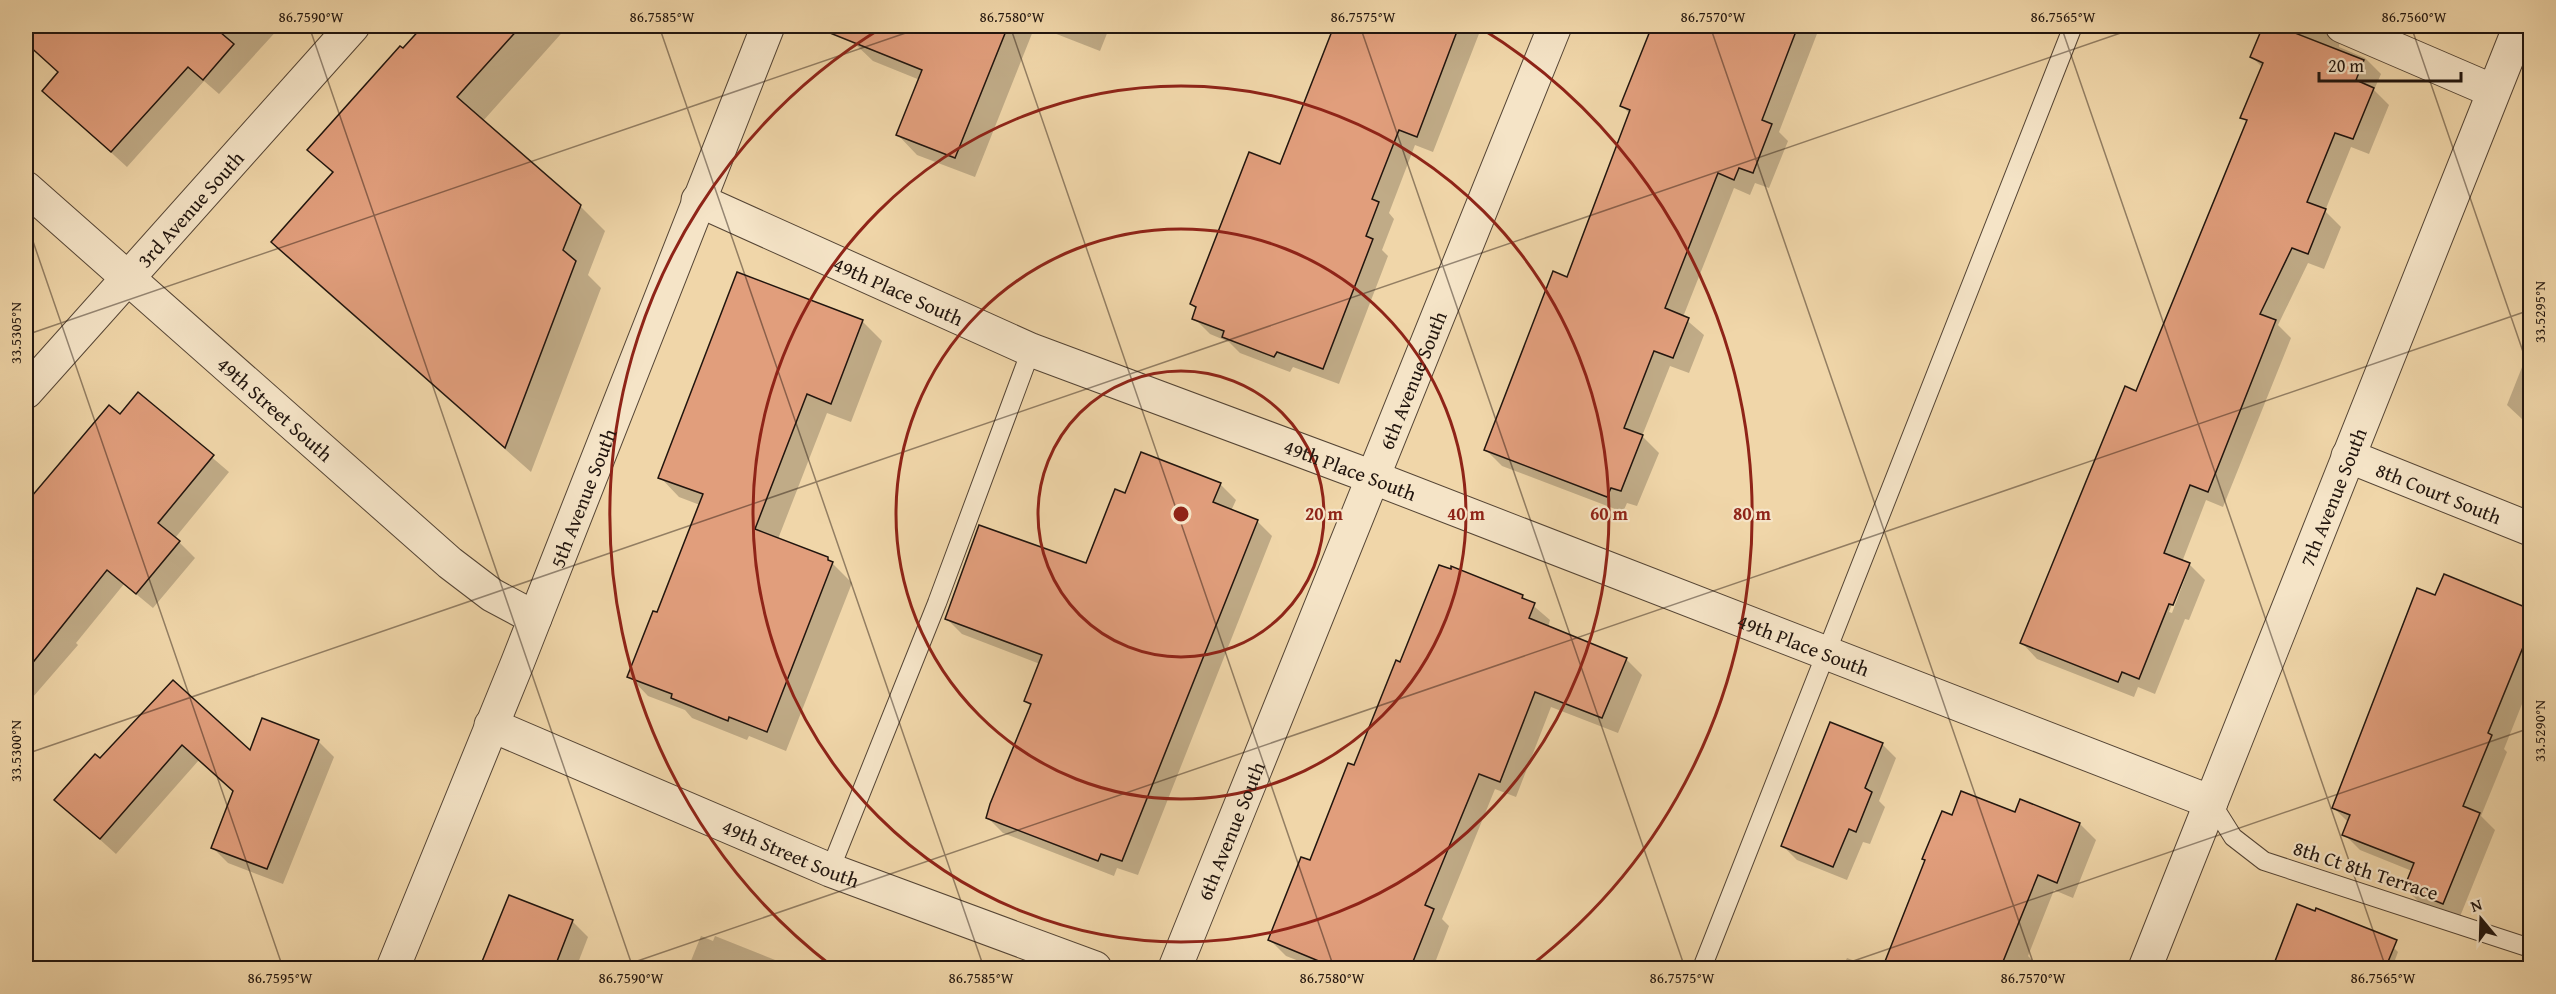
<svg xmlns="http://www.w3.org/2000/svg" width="2556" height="994" font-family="'Gentium Book Plus',serif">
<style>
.shadow{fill:#0003;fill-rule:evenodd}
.building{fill:#e19e7c;stroke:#21150e;stroke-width:1.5}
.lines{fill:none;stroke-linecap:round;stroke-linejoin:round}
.service-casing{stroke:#554535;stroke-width:20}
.minor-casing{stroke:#554535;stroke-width:35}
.tertiary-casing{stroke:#554535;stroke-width:35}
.service{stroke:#f5e4c7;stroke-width:18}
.minor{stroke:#f5e4c7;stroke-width:33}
.tertiary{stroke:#f5e4c7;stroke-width:33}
.ticks{fill:none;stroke:#21150e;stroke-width:1.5;stroke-opacity:0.45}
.ring{fill:none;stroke:#8f2418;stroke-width:3}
.labels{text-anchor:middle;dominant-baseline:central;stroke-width:4.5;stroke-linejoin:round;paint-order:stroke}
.street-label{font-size:20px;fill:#21150e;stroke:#f5e4c7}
.centre{fill:#8f2418;stroke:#f5e4c7;stroke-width:3}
.ring-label{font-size:18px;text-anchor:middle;font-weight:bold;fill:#8f2418;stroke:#f5e4c7;stroke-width:4.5;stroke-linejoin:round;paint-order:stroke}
.neatline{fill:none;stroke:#21150e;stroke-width:2}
.ticks-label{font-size:15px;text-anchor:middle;fill:#21150e}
</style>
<rect width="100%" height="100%" fill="#f0d6a9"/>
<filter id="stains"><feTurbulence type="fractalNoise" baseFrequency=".00333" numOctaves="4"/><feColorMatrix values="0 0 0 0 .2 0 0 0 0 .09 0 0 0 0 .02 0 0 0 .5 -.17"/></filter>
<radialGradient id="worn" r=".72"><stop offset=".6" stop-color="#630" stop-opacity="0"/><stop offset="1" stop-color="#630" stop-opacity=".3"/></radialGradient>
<g class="shadow">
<polygon points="41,26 72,26 80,33 86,26 90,26 96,30 100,26 281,26 219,94 204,81 127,167 44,91 59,73 26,42"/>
<polygon points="433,26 568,26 483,121 580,206 605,231 588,275 601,288 531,472 298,267 273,242 333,174 309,150 403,50 419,41"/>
<polygon points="860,26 1035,26 975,177 917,155 898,135 920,80 873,61 853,42"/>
<polygon points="1036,26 1110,26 1100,51"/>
<polygon points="1336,26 1482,26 1433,152 1415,145 1389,213 1394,219 1382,250 1388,256 1339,384 1293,367 1290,372 1240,353 1229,342 1210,334 1194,318 1197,309 1191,303 1281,166"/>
<polygon points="1654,26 1820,26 1779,132 1788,141 1769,188 1755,183 1750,195 1734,188 1683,317 1704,335 1689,373 1670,366 1642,436 1659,453 1637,506 1627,503 1623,512 1502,466 1486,450 1567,278 1630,114 1622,106"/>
<path d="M2264 26H2349L2340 35 2339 47 2365 58 2381 74 2374 90 2389 105 2369 154 2351 147 2325 211 2341 227 2324 269 2308 263 2278 325 2291 338 2223 507 2206 500 2182 562 2189 564 2205 580 2189 620 2185 619 2155 694 2138 687 2134 697 2037 659 2022 643 2137 392 2247 122 2242 117 2263 68 2252 57ZM2185 570H2188L2172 613 2169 612Z"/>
<polygon points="2370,26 2400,26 2396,37"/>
<polygon points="862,321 882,341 851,422 827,413 778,539 827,558 852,583 786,751 749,736 747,740 692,718 685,710 648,696 629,676 657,614 700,505 679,497 660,477"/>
<polygon points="2530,347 2530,424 2523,420 2507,405"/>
<polygon points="138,394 229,472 175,538 195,558 153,608 124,584 76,643 78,645 26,705 26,511 120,416"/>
<polygon points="1220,484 1236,500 1231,511 1257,521 1272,536 1138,875 1117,868 1114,876 1003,833 988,818 1032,707 1026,701 1040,664 962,634 947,619 1087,565 1126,495"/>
<polygon points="2445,576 2530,610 2530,684 2504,749 2507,752 2481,816 2495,830 2459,919 2421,904 2405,888 2412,871 2360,850 2344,834 2349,823 2333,807"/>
<polygon points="1522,596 1550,620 1548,627 1626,659 1642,675 1618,733 1551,707 1516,797 1495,789 1442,919 1449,926 1433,968 1317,968 1286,956 1270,940 1311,862 1401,664"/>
<polygon points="173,682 250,752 318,741 334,757 283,884 228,863 212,847 234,792 199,760 116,854 56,800 100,760"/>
<polygon points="1882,744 1896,758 1879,801 1885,807 1870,844 1863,842 1847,880 1797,860 1783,846"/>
<polygon points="2016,814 2080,824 2096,840 2073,898 2054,890 2028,956 2040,968 1883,968 1952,817"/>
<polygon points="510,896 572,921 588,937 576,968 481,968"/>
<polygon points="701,936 713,941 715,936 795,968 688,968"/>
<polygon points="2382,936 2398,952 2392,968 2273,968"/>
<polygon points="1847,958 1873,968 1842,968"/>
</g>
<g class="building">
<polygon points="26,26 226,26 220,32 234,44 203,80 188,67 111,152 42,91 58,72 26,43"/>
<polygon points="423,26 521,26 457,97 581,205 563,250 576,261 505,448 271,242 333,172 307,150 400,46 403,48"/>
<polygon points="815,26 1008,26 955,158 896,135 922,70 815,27"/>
<polygon points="1334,26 1459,26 1417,137 1399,130 1372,199 1379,202 1366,236 1373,239 1323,369 1277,352 1274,357 1222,337 1224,331 1192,319 1196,307 1190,304 1249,152 1280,164"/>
<polygon points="1652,26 1798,26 1762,120 1772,124 1753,173 1739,168 1734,180 1718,173 1665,308 1689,318 1673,358 1654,351 1624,428 1643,435 1621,491 1611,488 1607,497 1484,450 1553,271 1567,277 1630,110 1620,106"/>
<polygon points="2263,26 2277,26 2364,60 2356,80 2374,88 2353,139 2335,133 2307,202 2326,209 2308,254 2292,248 2260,314 2276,320 2208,492 2190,485 2164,553 2190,563 2173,605 2169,604 2139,679 2122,672 2118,682 2020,643 2125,386 2136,391 2247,120 2240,118 2263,63 2250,57"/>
<polygon points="737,272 863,320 831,404 807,394 755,529 828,557 828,560 833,562 767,732 729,717 728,721 671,698 672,694 627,677 653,611 657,612 703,494 658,478"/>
<polygon points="138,392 214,455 158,523 180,541 136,594 107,570 26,671 26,503 109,405 120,414"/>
<polygon points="1141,452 1221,483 1213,502 1258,520 1122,861 1101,854 1098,861 986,818 990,804 1031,704 1024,701 1042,655 945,619 979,525 1086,563 1115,489 1125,493"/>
<polygon points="1439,565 1451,569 1451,566 1523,595 1522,598 1535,603 1529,618 1627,658 1602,718 1535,692 1500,782 1479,774 1425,905 1434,909 1410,969 1338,969 1268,940 1301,857 1310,860 1348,763 1354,765 1396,660 1400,662"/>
<polygon points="2444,574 2530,609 2530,630 2488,733 2492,735 2463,806 2480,813 2443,904 2404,888 2414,863 2342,835 2350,815 2332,808 2417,588 2435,595"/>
<polygon points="173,680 250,750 262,718 319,740 267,869 211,848 233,791 182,745 100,839 54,800 95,754 100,758"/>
<polygon points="1830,722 1883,743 1865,788 1872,792 1856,832 1849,829 1833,867 1781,846"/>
<polygon points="1961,791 2015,812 2020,799 2080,823 2057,883 2038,875 2000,969 1882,969 1925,860 1922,859 1942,811 1952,815"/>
<polygon points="509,895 573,920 554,969 479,969"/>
<polygon points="2297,904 2315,911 2316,908 2397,940 2385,969 2272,969"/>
</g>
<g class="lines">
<g class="service-casing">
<g id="service">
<polyline points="2211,802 2233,837 2264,861 2530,948"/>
<polyline points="830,870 937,603 1031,350"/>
<polyline points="1702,968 2073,26"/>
</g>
</g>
<g class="minor-casing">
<g id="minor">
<polyline points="2342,26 2493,91"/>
<path id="s1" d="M26 188 450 563 492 595 535 618"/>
<path id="s2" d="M698 200 1031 350 1372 477 2211 802"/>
<path id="s3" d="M26 392 353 26"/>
<path id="s4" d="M2348 456 2530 529"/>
<path id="s5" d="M491 725 830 870 1095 968"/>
<path id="s6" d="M1175 968 1555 26"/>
<path id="s7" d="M2145 968 2520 26"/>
</g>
</g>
<g class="tertiary-casing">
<g id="tertiary">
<path id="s8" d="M393 968 517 664 768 26"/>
</g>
</g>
<use href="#service" class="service"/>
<use href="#minor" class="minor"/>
<use href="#tertiary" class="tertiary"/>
</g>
<path class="ticks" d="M309 26 633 968M659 26 984 968M1010 26 1334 968M1360 26 1685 968M1710 26 2035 968M2061 26 2386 968M2411 26 2530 372M26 221 283 968M26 335 926 26M26 754 2141 26M617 968 2530 310M1833 968 2530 728"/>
<g class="ring">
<circle cx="1181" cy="514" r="143"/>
<circle cx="1181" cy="514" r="285"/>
<circle cx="1181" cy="514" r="428"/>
<path d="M833 967A571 571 0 0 1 883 27M1479 27A571 571 0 0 1 1529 967"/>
</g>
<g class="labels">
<g class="street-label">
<text stroke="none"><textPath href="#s3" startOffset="246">3rd Avenue South</textPath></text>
<text stroke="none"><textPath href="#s2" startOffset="220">49th Place South</textPath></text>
<text stroke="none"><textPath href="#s6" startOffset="634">6th Avenue South</textPath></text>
<text stroke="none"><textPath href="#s1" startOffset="333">49th Street South</textPath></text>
<text stroke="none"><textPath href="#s2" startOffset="706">49th Place South</textPath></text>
<text stroke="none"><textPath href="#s4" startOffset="98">8th Court South</textPath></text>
<text stroke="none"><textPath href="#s7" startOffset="507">7th Avenue South</textPath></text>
<text stroke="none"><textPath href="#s8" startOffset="507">5th Avenue South</textPath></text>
<text stroke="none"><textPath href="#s2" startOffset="1192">49th Place South</textPath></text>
<text stroke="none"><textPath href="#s6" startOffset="148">6th Avenue South</textPath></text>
<text stroke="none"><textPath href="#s5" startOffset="326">49th Street South</textPath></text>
<text transform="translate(2366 870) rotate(18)">8th Ct 8th Terrace</text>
</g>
</g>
<circle cx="1181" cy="514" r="9" class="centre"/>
<g class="ring-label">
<text x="1324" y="520">20 m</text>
<text x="1466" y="520">40 m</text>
<text x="1609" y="520">60 m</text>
<text x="1752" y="520">80 m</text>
</g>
<rect width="2556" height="994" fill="none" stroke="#f0d6a9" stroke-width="66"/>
<g transform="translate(2481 919) rotate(341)" stroke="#f5e4c7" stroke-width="4.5" paint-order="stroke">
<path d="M0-4.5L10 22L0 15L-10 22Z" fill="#21150e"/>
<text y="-9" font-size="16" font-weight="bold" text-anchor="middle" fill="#21150e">N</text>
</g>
<path d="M2319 72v9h142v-9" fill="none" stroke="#21150e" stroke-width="3"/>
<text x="2328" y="72" font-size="18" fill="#21150e" stroke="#f5e4c7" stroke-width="4.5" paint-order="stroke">20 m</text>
<rect x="33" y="33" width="2490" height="928" class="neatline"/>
<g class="ticks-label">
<text x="311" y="22">86.7590°W</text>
<text x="662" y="22">86.7585°W</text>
<text x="1012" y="22">86.7580°W</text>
<text x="1363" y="22">86.7575°W</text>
<text x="1713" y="22">86.7570°W</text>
<text x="2063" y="22">86.7565°W</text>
<text x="2414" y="22">86.7560°W</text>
<text transform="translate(2540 312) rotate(-90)" y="5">33.5295°N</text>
<text transform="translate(16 333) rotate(-90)" y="5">33.5305°N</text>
<text transform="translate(2540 731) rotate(-90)" y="5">33.5290°N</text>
<text transform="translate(16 751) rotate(-90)" y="5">33.5300°N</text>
<text x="280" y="983">86.7595°W</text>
<text x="631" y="983">86.7590°W</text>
<text x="981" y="983">86.7585°W</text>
<text x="1332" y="983">86.7580°W</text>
<text x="1682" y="983">86.7575°W</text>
<text x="2033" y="983">86.7570°W</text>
<text x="2383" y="983">86.7565°W</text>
</g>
<rect width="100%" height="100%" filter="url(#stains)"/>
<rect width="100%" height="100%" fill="url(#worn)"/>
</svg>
